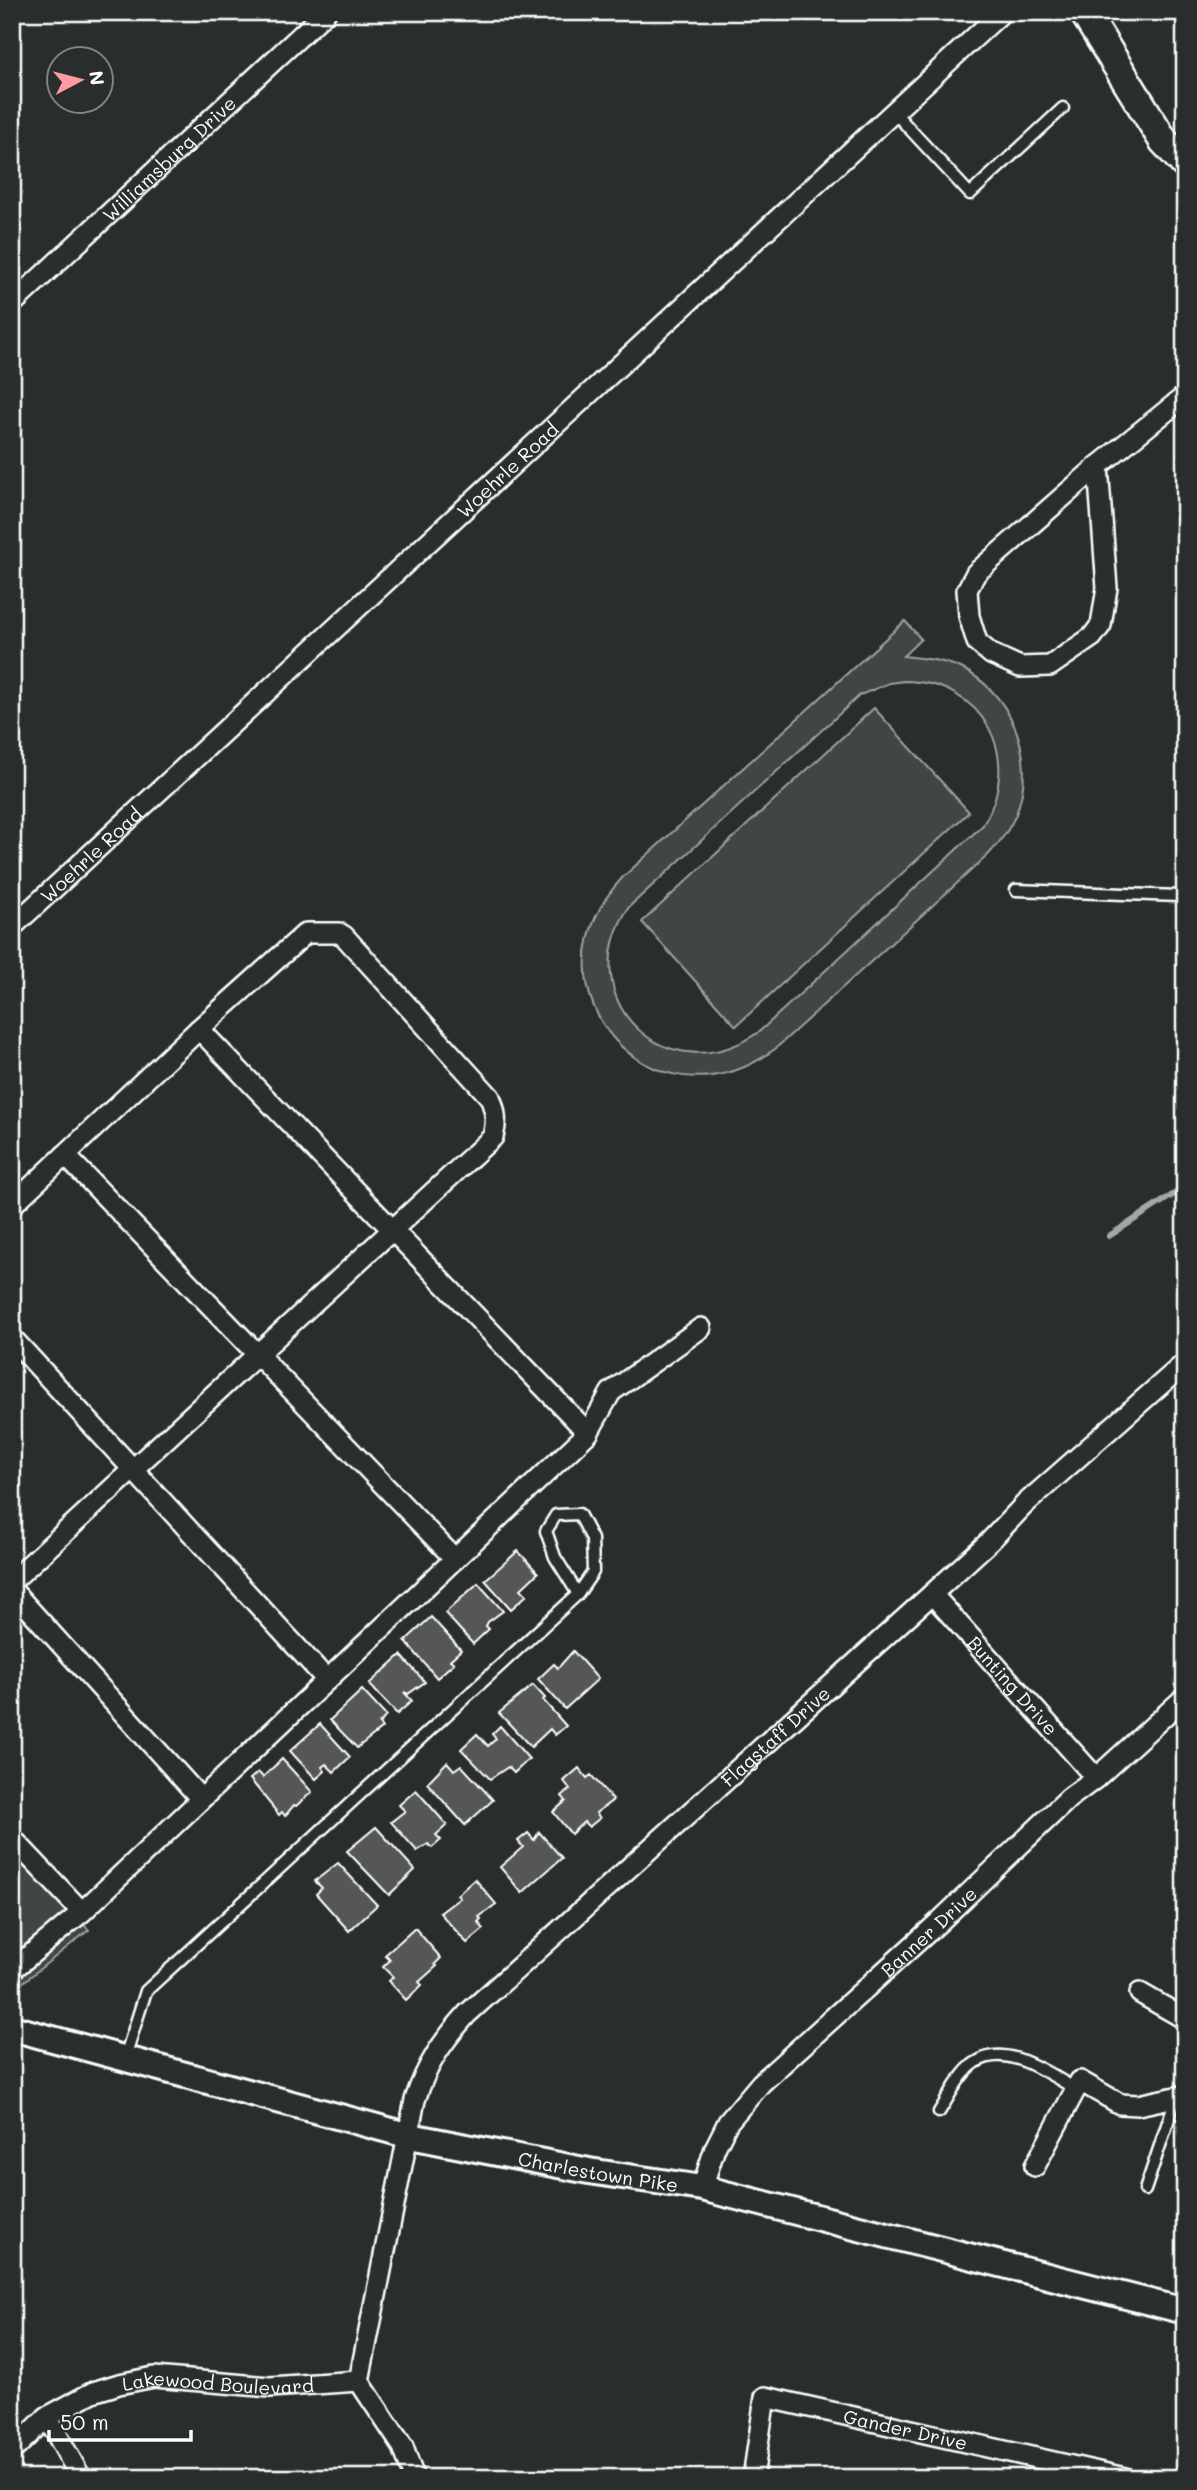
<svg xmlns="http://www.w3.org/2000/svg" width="1197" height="2490" font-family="Mali,sans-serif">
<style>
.green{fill:#414445;stroke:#a0a2a2;stroke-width:2;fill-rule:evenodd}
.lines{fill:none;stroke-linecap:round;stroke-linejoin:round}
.stream{stroke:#a6a7a7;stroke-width:6}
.building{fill:#555758;stroke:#fff;stroke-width:2}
.service-casing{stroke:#fff;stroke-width:15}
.minor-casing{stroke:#fff;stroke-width:24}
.tertiary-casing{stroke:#fff;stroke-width:30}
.secondary-casing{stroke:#fff;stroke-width:33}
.service{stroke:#2a2d2e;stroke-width:10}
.minor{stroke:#2a2d2e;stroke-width:19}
.tertiary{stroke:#2a2d2e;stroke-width:24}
.secondary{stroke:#2a2d2e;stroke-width:28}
.labels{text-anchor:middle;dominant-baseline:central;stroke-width:5;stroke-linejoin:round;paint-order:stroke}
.street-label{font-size:19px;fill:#fff;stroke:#2a2d2e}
</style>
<rect width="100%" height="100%" fill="#2a2d2e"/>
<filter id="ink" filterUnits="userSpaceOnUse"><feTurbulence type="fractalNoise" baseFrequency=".0143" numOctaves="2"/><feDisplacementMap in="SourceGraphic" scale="14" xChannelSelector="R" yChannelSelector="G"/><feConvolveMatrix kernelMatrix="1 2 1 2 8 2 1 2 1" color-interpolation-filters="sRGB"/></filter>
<g filter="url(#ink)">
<g class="green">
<path d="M905 621 921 639 903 656C923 658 942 660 961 668 1010 692 1035 753 1019 805 1014 824 1002 840 988 855L775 1049C652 1140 519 988 623 877ZM904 681C984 682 1024 757 983 825L760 1031C669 1097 568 1000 629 907L860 695 889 683Z"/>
<polygon points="874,708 969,812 736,1026 642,922"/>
<polygon points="12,1849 89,1930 12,1991"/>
</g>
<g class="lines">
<polyline class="stream" points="1109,1236 1185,1187"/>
</g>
<g class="building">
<polygon points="518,1551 538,1573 521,1589 527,1595 511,1609 485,1580"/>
<polygon points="478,1583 503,1611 488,1622 486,1626 489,1629 473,1644 445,1613"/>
<polygon points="431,1617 461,1650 450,1660 454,1663 437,1678 405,1641"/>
<polygon points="573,1651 598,1679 565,1709 538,1679 554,1664 558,1668"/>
<polygon points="401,1655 425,1682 408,1694 404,1692 412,1701 397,1714 369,1684"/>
<polygon points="533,1685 545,1698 543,1700 566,1726 555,1735 550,1729 531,1747 499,1713"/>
<polygon points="362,1690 386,1716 379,1724 382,1728 357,1748 330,1720"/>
<polygon points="320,1724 350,1757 334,1772 326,1764 322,1767 325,1771 316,1779 290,1751"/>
<polygon points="500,1726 529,1759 514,1773 508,1767 490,1779 461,1749 477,1734 488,1746 496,1739 492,1734"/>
<polygon points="282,1759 312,1792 296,1806 294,1805 285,1816 282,1812 279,1815 250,1779 258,1772 263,1777"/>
<polygon points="447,1762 454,1770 461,1765 493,1800 465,1825 427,1783"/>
<polygon points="579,1768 587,1778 591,1775 613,1800 596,1813 600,1818 589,1827 584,1822 571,1834 553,1812 566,1801 562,1796 570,1789 564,1781"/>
<polygon points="416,1790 447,1825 436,1835 441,1840 432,1848 428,1844 417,1851 391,1822 405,1811 399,1805"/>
<polygon points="376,1827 415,1870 389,1895 347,1851"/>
<polygon points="539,1832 562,1858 522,1893 500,1867 523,1847 518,1841 528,1833 534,1840"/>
<polygon points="338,1863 377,1905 349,1931 316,1894 322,1888 315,1881"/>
<polygon points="475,1879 496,1904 479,1917 481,1919 478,1922 484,1929 467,1943 440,1913 460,1898 457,1895"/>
<polygon points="415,1928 441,1958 435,1964 437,1966 419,1982 422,1985 406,2000 389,1981 393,1977 383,1967 390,1960 385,1955"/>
</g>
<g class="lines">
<g class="service-casing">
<g id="service">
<polyline points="894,112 970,194 1063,108"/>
<polyline points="1016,890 1179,896 1185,899"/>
<polyline points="125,2057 146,1991 578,1594 593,1572 592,1539 579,1514 556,1515 546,1531 555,1557 578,1594"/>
<path d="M939 2112C949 2097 960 2073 975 2063 1006 2041 1048 2074 1076 2089"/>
<polyline points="1145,2190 1176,2098"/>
</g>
</g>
<g class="minor-casing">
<g id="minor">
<path id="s1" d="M12 304 326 12"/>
<polygon points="1098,466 1107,588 1101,625 1092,637 1050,666 1020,667 991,654 977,642 969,616 967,590 976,573"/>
<polyline points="1098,466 1185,396"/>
<path id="s2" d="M12 927 1002 12"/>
<polyline points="199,1029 588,1433"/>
<polyline points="65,1155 455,1559"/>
<path d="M12 1205 199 1029 306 933H339L344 936 490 1097C496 1112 497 1121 493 1137L12 1581"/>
<polyline points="12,1338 327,1680"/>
<polyline points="12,1590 201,1799"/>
<path id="s3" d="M932 1594 1096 1778"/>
<polyline points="12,1838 82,1912"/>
<polyline points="12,1970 82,1912 588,1433 611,1392 701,1328"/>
<polyline points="1140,1993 1185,2019"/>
<polyline points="1035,2166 1080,2081 1120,2104 1138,2105 1185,2095"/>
<path id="s4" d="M702 2188 715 2148 728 2122 761 2083 940 1921 1069 1798 1096 1778 1185 1697"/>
<polyline points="47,2417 81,2478"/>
<path id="s5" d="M12 2451 47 2417 93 2392 119 2384 154 2377 270 2387 359 2381"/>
<path id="s6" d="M414 2478 403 2447 359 2381 415 2100C427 2064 442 2042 467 2014L932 1594 990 1541 1025 1504 1185 1363"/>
<path id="s7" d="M753 2478 765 2397 1125 2478"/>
</g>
</g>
<g class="tertiary-casing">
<g id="tertiary">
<path id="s8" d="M12 2028 410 2136 589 2171 702 2188 1185 2311"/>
</g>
</g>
<g class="secondary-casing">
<polyline id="secondary" points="1084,12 1163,140 1185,164"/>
</g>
<use href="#service" class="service"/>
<use href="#minor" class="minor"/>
<use href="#tertiary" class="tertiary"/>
<use href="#secondary" class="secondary"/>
</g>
</g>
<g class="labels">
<g class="street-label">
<text stroke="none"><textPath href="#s1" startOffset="214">Williamsburg Drive</textPath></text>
<text stroke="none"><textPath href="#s2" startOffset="674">Woehrle Road</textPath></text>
<text stroke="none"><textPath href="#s2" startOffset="107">Woehrle Road</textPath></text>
<text stroke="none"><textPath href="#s3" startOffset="122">Bunting Drive</textPath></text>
<text stroke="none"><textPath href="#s6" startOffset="915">Flagstaff Drive</textPath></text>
<text stroke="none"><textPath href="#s4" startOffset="348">Banner Drive</textPath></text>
<text stroke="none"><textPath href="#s8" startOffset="604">Charlestown Pike</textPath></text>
<text stroke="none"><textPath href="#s5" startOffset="228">Lakewood Boulevard</textPath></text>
<text stroke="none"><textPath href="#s7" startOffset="226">Gander Drive</textPath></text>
</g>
</g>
<rect width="1197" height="2490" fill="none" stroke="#2a2d2e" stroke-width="42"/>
<rect x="21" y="21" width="1155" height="2448" fill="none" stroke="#fff" stroke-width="2.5" filter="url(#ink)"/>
<g transform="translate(80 80) rotate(83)"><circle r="33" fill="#2a2d2e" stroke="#7f8182" stroke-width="2"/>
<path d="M0-5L12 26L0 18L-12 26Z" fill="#ff9aa2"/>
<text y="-10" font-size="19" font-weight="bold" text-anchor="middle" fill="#ffffff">N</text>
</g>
<path d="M49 2430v10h142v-10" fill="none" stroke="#ffffff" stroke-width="3.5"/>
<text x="60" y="2430" font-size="21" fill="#ffffff" stroke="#2a2d2e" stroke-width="5" paint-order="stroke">50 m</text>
</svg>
